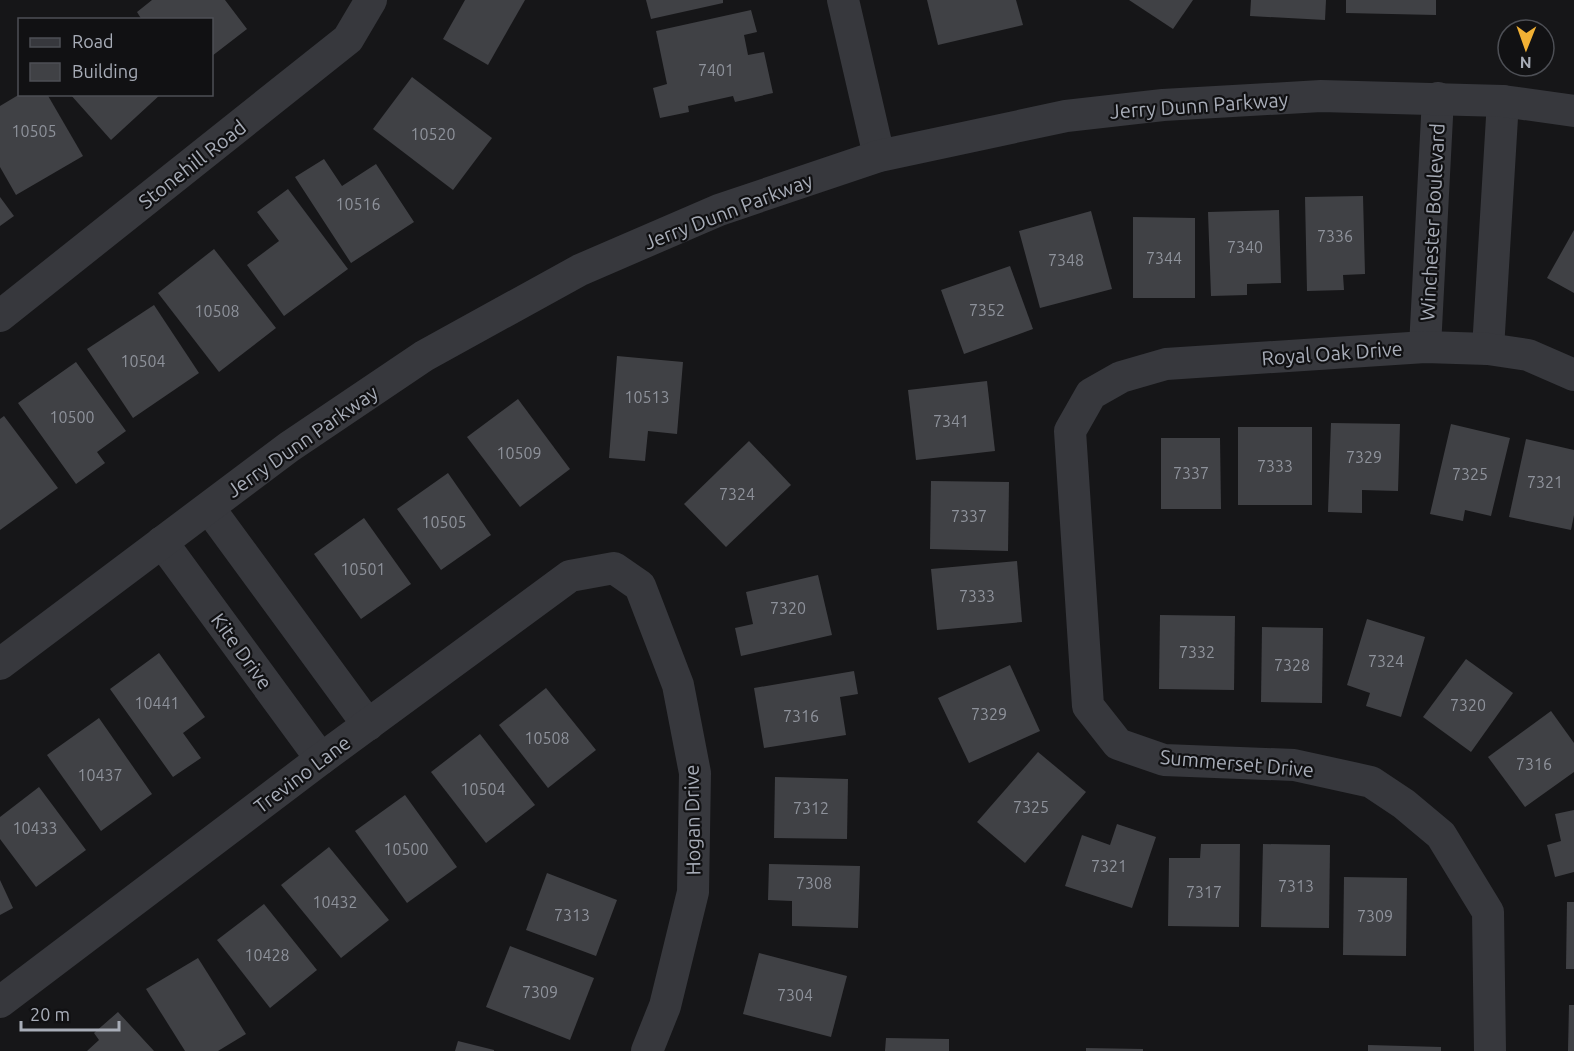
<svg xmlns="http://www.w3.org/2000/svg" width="1574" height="1051" font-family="Ubuntu,sans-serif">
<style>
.building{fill:#404145}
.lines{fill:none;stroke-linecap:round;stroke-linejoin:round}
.minor{stroke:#37383d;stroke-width:32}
.labels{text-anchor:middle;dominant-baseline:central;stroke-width:4.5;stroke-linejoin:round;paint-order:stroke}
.number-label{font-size:16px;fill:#8e929b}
.street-label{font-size:20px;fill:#a8adb8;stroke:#111113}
</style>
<rect width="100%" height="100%" fill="#161618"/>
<g class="building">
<polygon points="152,0 225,0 247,29 212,56 212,20 142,20 137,12"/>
<polygon points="465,0 525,0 488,65 443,39"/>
<polygon points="646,0 723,0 723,3 651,19"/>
<polygon points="927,0 1016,0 1023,25 938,45"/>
<polygon points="1129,0 1193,0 1173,29"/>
<polygon points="1251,0 1326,0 1325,20 1250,16"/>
<polygon points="1346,0 1436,0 1436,15 1346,13"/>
<polygon points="751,10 757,32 744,35 748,55 764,52 773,93 735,102 733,96 688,106 689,112 660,118 653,88 667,84 656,31"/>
<polygon points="412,77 492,138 453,190 373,129"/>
<polygon points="20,94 47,94 83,156 16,195 0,167 0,106"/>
<polygon points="70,94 161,94 111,140"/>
<polygon points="324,159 342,186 376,164 414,222 351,263 295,177"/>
<polygon points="288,189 348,269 284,316 247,265 279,241 257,212"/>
<polygon points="1363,196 1365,274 1343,275 1344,290 1307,291 1305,197"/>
<polygon points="0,197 14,216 0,226"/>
<polygon points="1279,210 1281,283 1247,284 1247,295 1211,296 1208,212"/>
<polygon points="1091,211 1112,289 1040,308 1019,231"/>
<polygon points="1133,217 1195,218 1195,298 1133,298"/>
<polygon points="1574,230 1574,293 1547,278"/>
<polygon points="214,249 276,328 219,372 158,293"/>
<polygon points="1010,266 1033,329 964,354 941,290"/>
<polygon points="154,305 199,373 133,418 87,349"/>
<polygon points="617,356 683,362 677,434 648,431 645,461 609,458"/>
<polygon points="76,362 126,431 97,452 105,463 76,484 18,403"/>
<polygon points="987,381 995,451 916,460 908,390"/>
<polygon points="518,399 570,469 520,507 467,437"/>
<polygon points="4,416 58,488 0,530 0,419"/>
<polygon points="1331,423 1400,424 1398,491 1362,490 1362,513 1328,512"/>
<polygon points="1451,424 1510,438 1491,516 1465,510 1463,521 1430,514"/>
<rect x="1238" y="427" width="74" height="78"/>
<polygon points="1161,438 1220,438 1221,509 1161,509"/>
<polygon points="1526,439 1574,450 1574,515 1571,530 1509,517"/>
<polygon points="749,441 791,485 726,547 684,504"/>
<polygon points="448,473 491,535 441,570 397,509"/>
<polygon points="931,481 1009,482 1008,551 930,549"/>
<polygon points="364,518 411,584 361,619 314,554"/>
<polygon points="1017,561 1022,622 937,630 931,569"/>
<polygon points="818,575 832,635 741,656 735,628 753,624 746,592"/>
<polygon points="1160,615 1235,616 1234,690 1159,689"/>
<polygon points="1367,619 1425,637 1401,717 1366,706 1370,693 1347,685"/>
<polygon points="1262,627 1323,628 1322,703 1261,702"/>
<polygon points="159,653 205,717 183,733 201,758 173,777 110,689"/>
<polygon points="1466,659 1513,693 1471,752 1423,717"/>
<polygon points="1010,665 1040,731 969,763 938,698"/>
<polygon points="854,671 858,694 840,697 846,735 764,748 754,688"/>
<polygon points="546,688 596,750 548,788 499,725"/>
<polygon points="1551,711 1574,743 1574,772 1525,807 1488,757"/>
<polygon points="99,718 152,794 101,831 47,755"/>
<polygon points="480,734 535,805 486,843 431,772"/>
<polygon points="1038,752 1086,792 1025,863 977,822"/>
<polygon points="775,777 848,779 847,839 774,838"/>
<polygon points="39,787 86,850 36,887 0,839 0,817"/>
<polygon points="405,795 457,867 407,903 355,831"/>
<polygon points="1574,810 1574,872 1555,877 1547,845 1561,841 1555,814"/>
<polygon points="1117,824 1156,837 1132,908 1065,886 1082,835 1110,845"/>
<polygon points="1201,844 1240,844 1239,927 1168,926 1169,858 1200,858"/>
<polygon points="1263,844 1330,845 1329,928 1261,927"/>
<polygon points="329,847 389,920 341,958 281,885"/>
<polygon points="769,864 860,866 858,928 792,926 792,901 768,900"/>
<polygon points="547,873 617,900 596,956 526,930"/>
<polygon points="1344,877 1407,878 1406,956 1343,955"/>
<polygon points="0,880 13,908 0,915"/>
<polygon points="1567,902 1574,902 1574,969 1566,969"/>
<polygon points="264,904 317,970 270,1008 217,940"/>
<polygon points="510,946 594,978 570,1040 486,1007"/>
<polygon points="759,953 847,976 831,1037 743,1014"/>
<polygon points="198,958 246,1034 218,1051 185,1051 146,989"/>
<polygon points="1569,1005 1574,1005 1574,1051 1568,1051"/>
<polygon points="118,1012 154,1051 87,1051 99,1040 94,1033"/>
<polygon points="886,1038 949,1039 949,1051 885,1051"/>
<polygon points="458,1041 494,1050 494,1051 455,1051"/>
<polygon points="1368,1045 1441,1047 1441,1051 1368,1051"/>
<polygon points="1086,1048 1143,1049 1143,1051 1086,1051"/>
</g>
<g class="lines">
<g class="minor">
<polyline points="843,0 879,156"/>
<polyline points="0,316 348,39 371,0"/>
<polyline points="1425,347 1438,98"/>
<polyline points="1488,349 1503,101"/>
<polyline points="209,508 368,725"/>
<polyline points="162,542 321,759"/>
<polyline points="0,664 289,447 424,356 580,270 719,210 879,156 1066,116 1163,105 1321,96 1503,101 1574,111"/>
<polyline points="0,1002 321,759 570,576 614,568 640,586 678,685 695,773 693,892 665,1006 647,1051"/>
<polyline points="1490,1051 1488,912 1441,835 1404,804 1371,782 1294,765 1164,760 1118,744 1088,706 1070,431 1091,394 1121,377 1166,364 1425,347 1488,349 1528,355 1574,375"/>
</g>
</g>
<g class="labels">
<g class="number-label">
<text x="716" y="70">7401</text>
<text x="34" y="131">10505</text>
<text x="433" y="134">10520</text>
<text x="358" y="204">10516</text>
<text x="1335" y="236">7336</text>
<text x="1245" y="247">7340</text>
<text x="1164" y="258">7344</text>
<text x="1066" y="260">7348</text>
<text x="987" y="310">7352</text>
<text x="217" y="311">10508</text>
<text x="143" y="361">10504</text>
<text x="647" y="397">10513</text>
<text x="72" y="417">10500</text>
<text x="951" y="421">7341</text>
<text x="519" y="453">10509</text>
<text x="1364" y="457">7329</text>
<text x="1275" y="466">7333</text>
<text x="1191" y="473">7337</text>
<text x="1470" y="474">7325</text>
<text x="1545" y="482">7321</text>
<text x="737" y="494">7324</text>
<text x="969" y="516">7337</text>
<text x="444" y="522">10505</text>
<text x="363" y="569">10501</text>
<text x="977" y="596">7333</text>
<text x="788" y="608">7320</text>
<text x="1197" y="652">7332</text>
<text x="1386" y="661">7324</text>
<text x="1292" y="665">7328</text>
<text x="157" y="703">10441</text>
<text x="1468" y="705">7320</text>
<text x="989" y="714">7329</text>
<text x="801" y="716">7316</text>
<text x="547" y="738">10508</text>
<text x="1534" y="764">7316</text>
<text x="100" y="775">10437</text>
<text x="483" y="789">10504</text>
<text x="1031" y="807">7325</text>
<text x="811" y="808">7312</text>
<text x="35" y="828">10433</text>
<text x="406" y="849">10500</text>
<text x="1109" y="866">7321</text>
<text x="814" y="883">7308</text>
<text x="1296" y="886">7313</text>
<text x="1204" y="892">7317</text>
<text x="335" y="902">10432</text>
<text x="572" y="915">7313</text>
<text x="1375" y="916">7309</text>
<text x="267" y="955">10428</text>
<text x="540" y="992">7309</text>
<text x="795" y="995">7304</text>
</g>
<g class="street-label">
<text transform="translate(1199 105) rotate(-4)">Jerry Dunn Parkway</text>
<text transform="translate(192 164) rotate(-38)">Stonehill Road</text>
<text transform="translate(728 211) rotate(-21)">Jerry Dunn Parkway</text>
<text transform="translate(1432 222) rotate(-87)">Winchester Boulevard</text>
<text transform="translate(1332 353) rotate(-4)">Royal Oak Drive</text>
<text transform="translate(302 441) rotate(-35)">Jerry Dunn Parkway</text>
<text transform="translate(242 651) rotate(54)">Kite Drive</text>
<text transform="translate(1237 763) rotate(5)">Summerset Drive</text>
<text transform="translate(302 774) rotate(-37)">Trevino Lane</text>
<text transform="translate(692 820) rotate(-91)">Hogan Drive</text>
</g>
</g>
<rect x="18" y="18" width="195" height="78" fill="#111113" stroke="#4d4f55" stroke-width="1.5"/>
<rect x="30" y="38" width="30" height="9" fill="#37383d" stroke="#4d4f55" stroke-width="1.5"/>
<text x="72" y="48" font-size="18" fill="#a8adb8">Road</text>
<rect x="30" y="63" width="30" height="18" fill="#404145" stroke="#4d4f55" stroke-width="1.5"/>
<text x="72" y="78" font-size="18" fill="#a8adb8">Building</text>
<g transform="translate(1526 48) rotate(181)"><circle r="28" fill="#111113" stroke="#4d4f55" stroke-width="1.5"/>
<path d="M0-4.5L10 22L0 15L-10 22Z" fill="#f2b134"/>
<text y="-9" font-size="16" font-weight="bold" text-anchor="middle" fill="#a8adb8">N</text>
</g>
<path d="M21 1021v9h98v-9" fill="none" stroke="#a8adb8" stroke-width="3"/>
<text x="30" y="1021" font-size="18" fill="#a8adb8" stroke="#111113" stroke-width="4.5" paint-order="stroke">20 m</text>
</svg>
